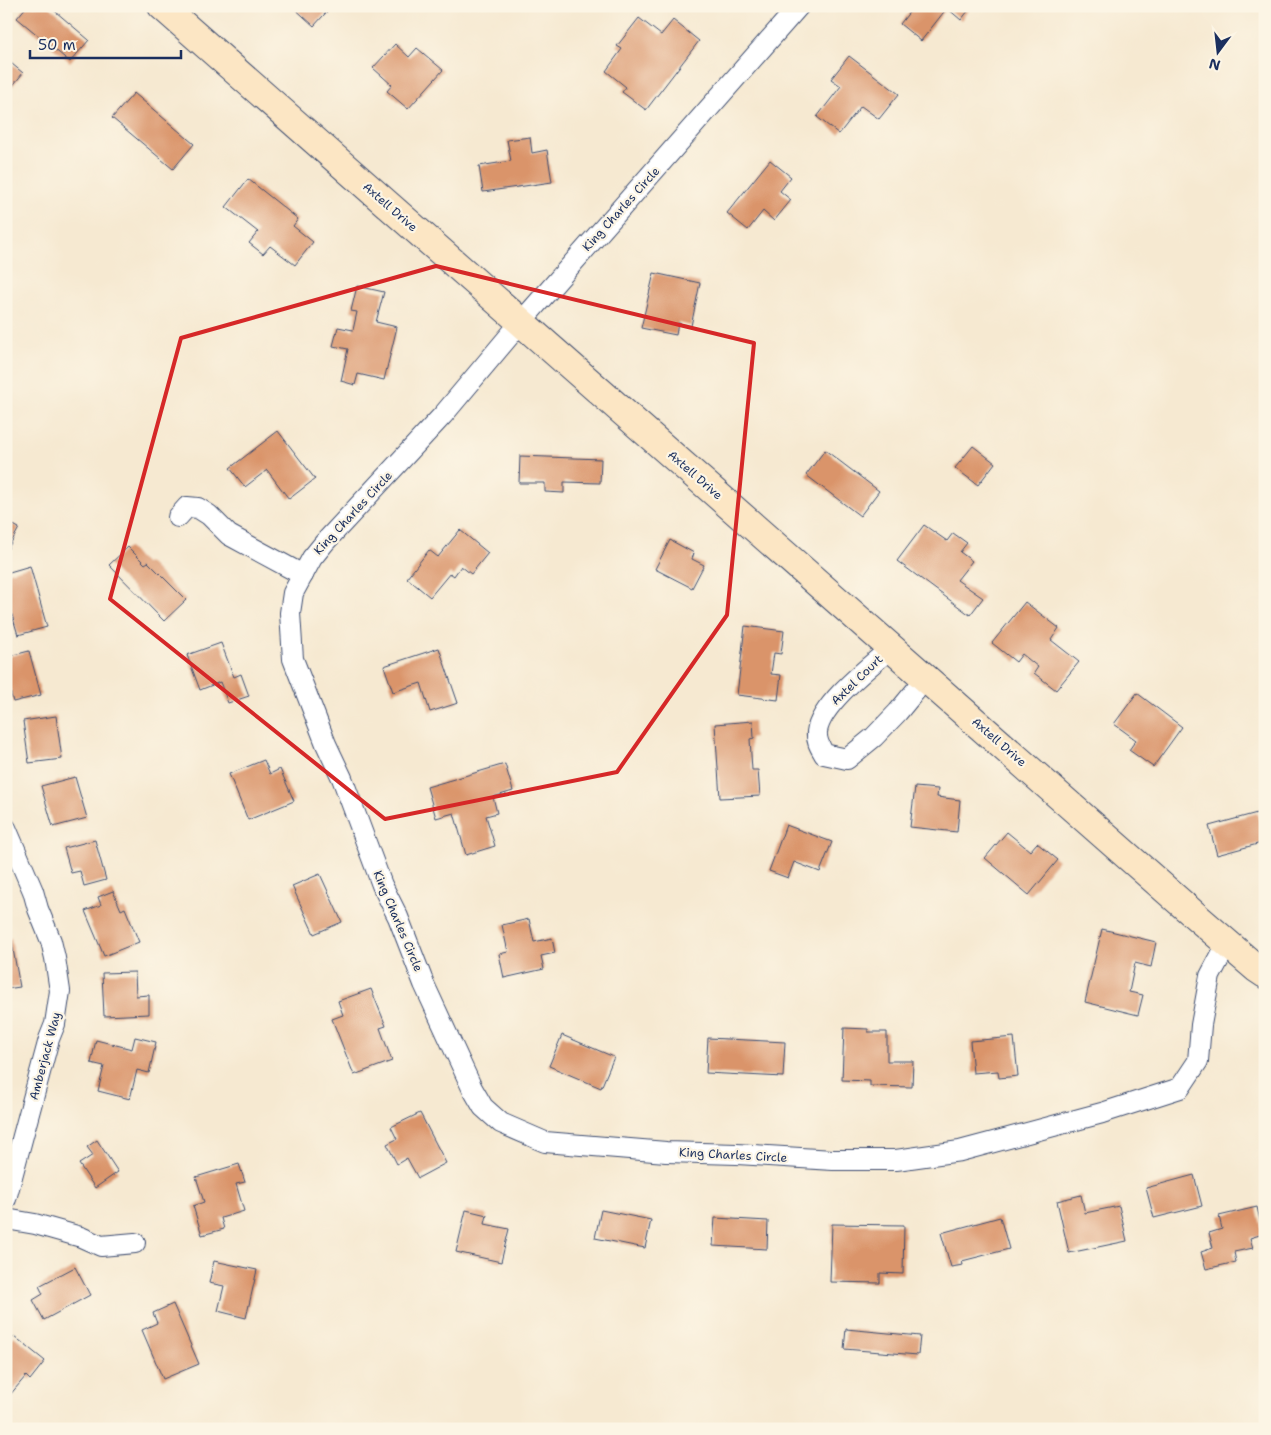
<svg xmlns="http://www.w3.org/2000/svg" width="1271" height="1435" font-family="'Shantell Sans',sans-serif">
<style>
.building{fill:#da946b}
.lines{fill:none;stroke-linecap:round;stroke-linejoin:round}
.street-casing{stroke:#3c4b6f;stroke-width:22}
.secondary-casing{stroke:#3c4b6f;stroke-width:30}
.street{stroke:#fff;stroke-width:20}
.secondary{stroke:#fce6c4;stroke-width:28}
.marked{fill:none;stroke:#d62828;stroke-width:4;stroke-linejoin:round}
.labels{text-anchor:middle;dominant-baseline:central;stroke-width:4.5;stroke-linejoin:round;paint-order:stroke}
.street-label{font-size:12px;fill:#1b2f5e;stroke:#fcf5e5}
</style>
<rect width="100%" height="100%" fill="#fcf5e5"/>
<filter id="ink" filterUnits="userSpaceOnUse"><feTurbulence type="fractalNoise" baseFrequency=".02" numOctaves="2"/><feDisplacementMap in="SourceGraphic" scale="10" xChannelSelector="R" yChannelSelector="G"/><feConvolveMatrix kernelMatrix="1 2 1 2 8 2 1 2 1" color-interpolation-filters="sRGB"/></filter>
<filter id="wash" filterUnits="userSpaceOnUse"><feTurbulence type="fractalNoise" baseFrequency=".0096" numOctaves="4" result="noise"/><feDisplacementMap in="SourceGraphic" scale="20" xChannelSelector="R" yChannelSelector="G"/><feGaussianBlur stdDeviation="1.12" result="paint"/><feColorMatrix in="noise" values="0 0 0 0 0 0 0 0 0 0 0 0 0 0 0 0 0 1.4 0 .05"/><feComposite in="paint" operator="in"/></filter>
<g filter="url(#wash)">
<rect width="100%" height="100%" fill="#f6e9d1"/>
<g id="blocks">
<g class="building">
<polygon points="27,6 49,6 89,40 70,62 17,18"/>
<polygon points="292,6 332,6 314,26"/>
<polygon points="914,6 972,6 961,20 947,8 921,41 900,24"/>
<polygon points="639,18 661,35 673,20 699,41 646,110 622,92 626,87 606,71 622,49 617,46"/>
<polygon points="395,44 409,57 417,48 443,70 408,109 387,91 392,85 373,68"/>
<polygon points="849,56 899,94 879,119 861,106 839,134 817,117 841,86 831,79"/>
<polygon points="6,59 23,73 10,89 6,86"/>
<polygon points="134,93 194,144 173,169 112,118"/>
<polygon points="530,137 532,153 547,150 552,182 483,192 479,166 511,161 507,140"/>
<polygon points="770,160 791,177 780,191 791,200 774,221 763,211 748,230 727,213"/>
<polygon points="248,179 298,219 293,226 313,242 295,265 270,246 263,254 249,243 258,232 226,207"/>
<polygon points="654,273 700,283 691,326 678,323 676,335 641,328"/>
<polygon points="357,286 384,292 376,322 397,327 384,380 358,374 355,385 341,381 348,349 333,346 338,327 353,330 357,312 351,311"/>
<polygon points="278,431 315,479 289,499 267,470 245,487 230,468"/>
<polygon points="973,446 995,463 978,485 955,468"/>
<polygon points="825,450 879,491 860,516 806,475"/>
<polygon points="520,456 601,459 600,483 564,482 564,493 545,492 545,483 519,483"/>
<polygon points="6,521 19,528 6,552"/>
<polygon points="924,525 947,541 953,533 967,543 960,552 972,561 957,580 983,598 970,615 897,561"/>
<polygon points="460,530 488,553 471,574 461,566 454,576 450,573 430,597 407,578 429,550 438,557"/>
<polygon points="670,540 694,553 692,559 704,565 692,588 655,569"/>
<polygon points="128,547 145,564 148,562 186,600 164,621 109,565"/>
<polygon points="30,566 47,627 18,635 6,595 6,573"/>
<polygon points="1025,602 1059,628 1051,640 1079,662 1056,690 1034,673 1038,667 1022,654 1016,662 992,643"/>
<polygon points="745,626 784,631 781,654 774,653 771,674 781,675 778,700 737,695"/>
<polygon points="221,643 234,677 241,674 249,696 228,703 220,682 200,690 187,655"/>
<polygon points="439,648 458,703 430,712 421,683 393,692 384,666"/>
<polygon points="29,651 41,695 13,702 6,676 6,657"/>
<polygon points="1137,693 1182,727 1153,767 1129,750 1136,740 1114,724"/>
<polygon points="56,716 62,759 29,763 23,721"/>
<polygon points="753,721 754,738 750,739 752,770 758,770 760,796 720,798 715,724"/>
<polygon points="264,760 270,774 280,769 294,801 248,820 229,774"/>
<polygon points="505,764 513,791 493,797 497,813 486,816 495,846 466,855 454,813 436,818 427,787"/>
<polygon points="75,777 87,818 53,827 41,786"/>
<polygon points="915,787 938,789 937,797 960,800 957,832 910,827"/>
<polygon points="1257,813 1265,842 1217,855 1209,826"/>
<polygon points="786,825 832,842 820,872 794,862 788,878 769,871"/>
<polygon points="1007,832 1030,851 1037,843 1058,860 1029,895 985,858"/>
<polygon points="95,840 106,880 84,886 80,871 71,873 64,848"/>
<polygon points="320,874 342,922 314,934 292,886"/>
<polygon points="113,891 121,910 125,908 139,942 104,956 85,911 101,905 98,897"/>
<polygon points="529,919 534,942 552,938 555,953 541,956 544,969 504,978 499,954 508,952 502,925"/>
<polygon points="1102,929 1156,942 1151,967 1135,963 1129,992 1143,995 1138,1015 1085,1002"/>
<polygon points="11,938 20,987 6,989 6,939"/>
<polygon points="135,972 136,996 149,995 149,1014 104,1016 102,973"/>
<polygon points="371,989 386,1026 380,1028 392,1061 354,1075 332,1019 343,1015 338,1001"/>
<polygon points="844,1028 868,1029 868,1032 887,1032 887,1061 913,1061 912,1087 870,1086 870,1081 842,1080"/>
<polygon points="562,1035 614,1057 601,1088 549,1066"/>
<polygon points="135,1037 156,1042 149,1073 137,1070 130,1099 98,1091 104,1066 91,1063 96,1040 132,1049"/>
<polygon points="1014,1037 1018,1076 999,1078 998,1071 973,1073 970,1041"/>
<polygon points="708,1038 785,1042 783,1077 706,1073"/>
<polygon points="420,1113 446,1163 418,1178 407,1158 397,1164 387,1144 397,1139 391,1127"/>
<polygon points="97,1140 118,1172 95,1188 79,1164 93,1155 87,1147"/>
<polygon points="239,1164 245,1182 236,1184 244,1211 221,1218 224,1229 202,1235 193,1206 204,1202 196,1177"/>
<polygon points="1194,1175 1202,1206 1154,1218 1146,1188"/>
<polygon points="1081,1195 1085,1213 1119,1206 1127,1241 1069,1253 1057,1201"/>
<polygon points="1257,1207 1263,1234 1250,1238 1253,1248 1234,1252 1236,1262 1206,1269 1201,1252 1213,1248 1209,1233 1222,1229 1219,1216"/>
<polygon points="466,1210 487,1215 485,1224 509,1229 501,1262 456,1252"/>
<polygon points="601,1210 651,1220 645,1248 595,1238"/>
<polygon points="1000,1217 1009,1249 962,1261 963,1265 951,1267 941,1233"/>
<polygon points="715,1218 768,1221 767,1249 713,1246"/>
<polygon points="832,1224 904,1225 903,1274 880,1273 880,1283 830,1282"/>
<polygon points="214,1261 257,1270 246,1318 218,1311 224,1286 209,1283"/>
<polygon points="75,1267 90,1295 44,1320 33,1300 43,1294 39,1286"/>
<polygon points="173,1304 199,1364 163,1379 142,1330 157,1323 153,1313"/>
<polygon points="846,1329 920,1336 918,1355 844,1349"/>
<polygon points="14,1336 45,1361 30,1380 26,1376 9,1396 6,1394 6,1345"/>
</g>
</g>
</g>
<g filter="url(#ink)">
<use href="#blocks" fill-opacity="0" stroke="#3c4b6f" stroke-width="1"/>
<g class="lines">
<g class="street-casing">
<g id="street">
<polyline points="799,6 521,322 443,415 325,542 312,558 293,593 290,613 293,659 326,744 342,778 382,885 398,917 424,984 472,1088 483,1107 501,1123 545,1142 666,1152 737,1154 833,1160 896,1160 960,1151 1102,1113 1180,1088 1198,1061 1201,1025 1210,976 1227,944"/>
<polyline points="178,517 187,507 198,508 209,515 229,535 303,575"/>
<path d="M891 648C870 666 820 705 817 732 816 741 820 747 824 754L847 759 874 737 898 712 926 678"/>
<polyline points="6,828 33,891 38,909 51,941 55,958 60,991 55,1024 49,1039 6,1199"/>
<polyline points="6,1219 35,1224 81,1237 101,1246 135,1243"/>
</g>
</g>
<g class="secondary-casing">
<polyline id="secondary" points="162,6 1198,918 1256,968 1265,974"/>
</g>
<use href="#street" class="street"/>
<use href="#secondary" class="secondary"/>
</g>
</g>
<path class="marked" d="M436 266 754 343 727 615 617 772 385 819 110 599 181 338Z"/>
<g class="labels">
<g class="street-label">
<text transform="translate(390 207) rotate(41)">Axtell Drive</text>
<text transform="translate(621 209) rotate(-48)">King Charles Circle</text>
<text transform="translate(695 475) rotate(41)">Axtell Drive</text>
<text transform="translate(353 513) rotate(-47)">King Charles Circle</text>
<text transform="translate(857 680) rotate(-44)">Axtel Court</text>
<text transform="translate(999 742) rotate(41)">Axtell Drive</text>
<text transform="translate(398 921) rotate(67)">King Charles Circle</text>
<text transform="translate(45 1056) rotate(-75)">Amberjack Way</text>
<text transform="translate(733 1155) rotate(3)">King Charles Circle</text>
</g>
</g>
<rect width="1271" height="1435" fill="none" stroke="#fcf5e5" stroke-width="25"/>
<g transform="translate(1218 52) rotate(195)" stroke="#fcf5e5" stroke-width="4" paint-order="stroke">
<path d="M0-4L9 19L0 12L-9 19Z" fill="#1b2f5e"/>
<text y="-8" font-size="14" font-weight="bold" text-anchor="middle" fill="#1b2f5e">N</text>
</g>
<path d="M30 50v8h151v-8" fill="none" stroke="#1b2f5e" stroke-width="2.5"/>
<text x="38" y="50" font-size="15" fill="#1b2f5e" stroke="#fcf5e5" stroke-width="4" paint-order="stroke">50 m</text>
</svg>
